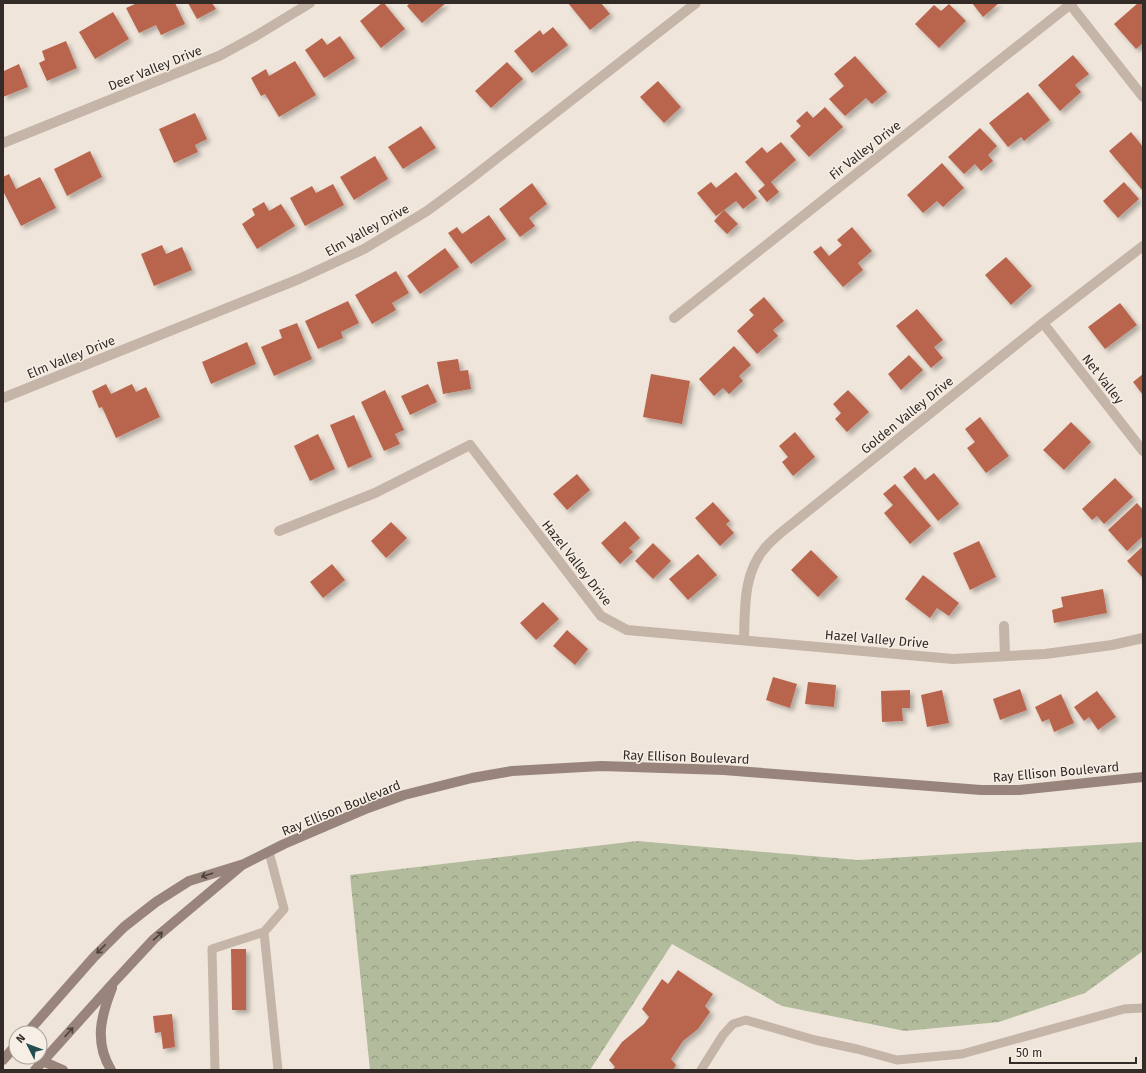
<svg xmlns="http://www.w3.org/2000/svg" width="1146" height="1073" font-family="'Fira Sans',sans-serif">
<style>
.forest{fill:url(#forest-crowns)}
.building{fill:#b9654e;filter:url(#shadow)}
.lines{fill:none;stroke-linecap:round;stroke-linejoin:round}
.service{stroke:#c5b4a8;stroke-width:9}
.minor{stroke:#c5b4a8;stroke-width:10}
.secondary{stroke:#98847a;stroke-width:10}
.oneway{stroke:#4c413c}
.labels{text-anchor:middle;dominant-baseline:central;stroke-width:3;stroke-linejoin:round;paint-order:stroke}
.street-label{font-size:13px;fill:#332b27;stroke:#f7efe6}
</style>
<defs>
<pattern id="forest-crowns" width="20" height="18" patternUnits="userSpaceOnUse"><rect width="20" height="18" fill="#b2bc9c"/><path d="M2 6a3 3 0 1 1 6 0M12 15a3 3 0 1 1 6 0" fill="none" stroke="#91997f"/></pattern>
<filter id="shadow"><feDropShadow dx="3.5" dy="3.5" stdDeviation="2" flood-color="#0004"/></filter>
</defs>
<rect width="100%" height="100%" fill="#efe5da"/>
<polygon class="forest" points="637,841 858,860 1143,842 1143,951 1085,993 999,1022 905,1031 782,1006 672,944 590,1070 370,1070 350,875"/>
<g class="building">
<polygon points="137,3 156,3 157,4 159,3 175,3 185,24 161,35 156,25 139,33 126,8"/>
<polygon points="188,3 212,3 216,9 197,19"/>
<polygon points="382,3 384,3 405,29 381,48 360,21"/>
<polygon points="410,3 446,3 422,23 407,6"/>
<polygon points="568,3 601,3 610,14 590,30"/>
<polygon points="972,3 999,3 983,17"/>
<polygon points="1138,3 1143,3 1143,43 1136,49 1114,24"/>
<polygon points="949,4 966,21 939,48 915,24 934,5 941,11"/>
<polygon points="113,12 129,39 95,59 79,32"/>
<polygon points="553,27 568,45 532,73 514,51 540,30 543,35"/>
<polygon points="340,36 355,58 324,78 305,50 322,38 327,45"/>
<polygon points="66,41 77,68 47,81 39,63 45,60 42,51"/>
<polygon points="1073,55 1089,74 1075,85 1081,92 1060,111 1038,85"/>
<polygon points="855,56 887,92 872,104 866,98 845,116 829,99 844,86 834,74"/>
<polygon points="295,61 316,95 279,117 265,94 261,96 251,78 266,69 269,76"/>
<polygon points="507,62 523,79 491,108 475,91"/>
<polygon points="19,64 28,87 3,97 3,67 4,71"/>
<polygon points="658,81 681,107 664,123 640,97"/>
<polygon points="1028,92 1050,120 1024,141 1021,137 1008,147 989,123"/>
<polygon points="825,107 843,127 809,157 790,136 801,126 796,121 807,111 813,118"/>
<polygon points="195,113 207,139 195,145 198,152 174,163 159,129"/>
<polygon points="421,126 436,148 403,169 388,147"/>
<polygon points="980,128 997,146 988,155 993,161 981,171 975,164 964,174 948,157"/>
<polygon points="1131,132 1143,147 1143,191 1109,151"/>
<polygon points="781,142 796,160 771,182 779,192 767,202 758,191 765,185 745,162 762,147 767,153"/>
<polygon points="90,151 102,177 67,196 54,169"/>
<polygon points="375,156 388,179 354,200 340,177"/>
<polygon points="942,163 964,188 943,207 937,201 923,213 907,195"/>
<polygon points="736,172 757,198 743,209 736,201 716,216 697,193 711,182 716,188"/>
<polygon points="9,174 16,189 40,177 56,208 21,226 3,191 3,177"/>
<polygon points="1124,182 1139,199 1118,218 1103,201"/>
<polygon points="532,183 547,204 529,218 535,226 520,237 499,209"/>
<polygon points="333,184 344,205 305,226 290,198 312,186 316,193"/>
<polygon points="264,202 269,211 281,204 295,226 257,249 242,224 255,215 252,209"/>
<polygon points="724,210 738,224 727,234 714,221"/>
<polygon points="489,215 506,239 471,264 448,233 457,227 462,234"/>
<polygon points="852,227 872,251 858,263 863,270 843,287 813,252 821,246 829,256 842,245 837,240"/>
<polygon points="162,245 166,254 182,247 192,270 154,286 141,254"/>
<polygon points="445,248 459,267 420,294 407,276"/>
<polygon points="1006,257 1032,286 1011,305 985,275"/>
<polygon points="396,271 409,293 392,303 396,310 372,324 355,295"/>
<polygon points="764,297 784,321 773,330 778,336 757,354 737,331 754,315 749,310"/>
<polygon points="348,301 359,323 341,332 343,338 318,349 305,321"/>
<polygon points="1120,303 1137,325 1105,349 1088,327"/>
<polygon points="917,309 943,340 934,347 943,358 931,368 896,326"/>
<polygon points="297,323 312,359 274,376 261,347 282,338 279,330"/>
<polygon points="247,342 256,364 211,384 202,362"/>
<polygon points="734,346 751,365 739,376 743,381 729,394 723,388 714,396 699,379"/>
<polygon points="909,355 923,370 901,390 888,374"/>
<polygon points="458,359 460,371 468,370 471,389 443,394 437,362"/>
<polygon points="651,374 690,381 682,424 643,417"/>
<polygon points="1143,374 1143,395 1133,382"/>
<polygon points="106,384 111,394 132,384 136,392 146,387 160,417 116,438 102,407 99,408 92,391"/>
<polygon points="428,384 437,402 410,415 401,396"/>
<polygon points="385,390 404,430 395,434 400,444 384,451 361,402"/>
<polygon points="848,390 869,412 847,432 835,419 841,413 833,404"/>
<polygon points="354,415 372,457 348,468 330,425"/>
<polygon points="980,417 1009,456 986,473 967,448 975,442 965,429"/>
<polygon points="1071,422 1091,442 1064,470 1043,450"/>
<polygon points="795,432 815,457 793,476 782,462 788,457 779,446"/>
<polygon points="318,434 335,469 310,481 294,446"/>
<polygon points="915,467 925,480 934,473 959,504 938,521 903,477"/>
<polygon points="577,474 590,490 567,510 553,494"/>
<polygon points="1115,478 1133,497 1104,524 1097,516 1092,520 1082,509"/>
<polygon points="895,484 931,526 910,544 884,513 893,505 883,494"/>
<polygon points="713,502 730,521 726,524 734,533 720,546 695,518"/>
<polygon points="1137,503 1143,510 1143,536 1127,551 1108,530"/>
<polygon points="625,521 640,538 629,548 633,552 620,564 601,543"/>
<polygon points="391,522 407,538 386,558 371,541"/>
<polygon points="979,541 996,577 970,590 953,553"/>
<polygon points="653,543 671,561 653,579 635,561"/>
<polygon points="1143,546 1143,578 1127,561"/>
<polygon points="811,550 838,577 818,597 791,570"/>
<polygon points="698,554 717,575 688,600 669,579"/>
<polygon points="332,564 345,580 323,598 310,582"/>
<polygon points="923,575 959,603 949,616 937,608 930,618 905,599"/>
<polygon points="1103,589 1107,613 1054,623 1052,610 1063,607 1061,597"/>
<polygon points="543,602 559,619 536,640 520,623"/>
<polygon points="567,630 588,649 575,665 553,646"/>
<polygon points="773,677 797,684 790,708 766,700"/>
<polygon points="808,682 836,685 834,707 805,704"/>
<polygon points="1020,689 1027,710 1000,720 993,699"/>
<polygon points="910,690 910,708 902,708 903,721 882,722 881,691"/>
<polygon points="942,690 949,723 927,727 921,695"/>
<polygon points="1097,691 1116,717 1098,730 1089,717 1084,721 1074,707"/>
<polygon points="1061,694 1074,723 1054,732 1049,719 1042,722 1035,707"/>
<polygon points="231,949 246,949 246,1010 232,1010"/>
<polygon points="678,970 713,994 705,1006 710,1012 698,1029 683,1041 671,1059 676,1065 673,1070 612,1070 615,1067 609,1060 622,1042 644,1024 649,1017 642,1009 662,979 668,984"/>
<polygon points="172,1014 175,1047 163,1049 161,1032 155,1033 153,1016"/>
</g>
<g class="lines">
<g class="service">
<polyline points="264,932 278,1070"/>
<polyline points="215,1070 212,949 264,932 284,909 269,852"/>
<polyline points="701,1070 723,1035 733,1024 746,1020 815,1040 857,1049 897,1060 962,1054 1124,1009 1143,1008"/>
</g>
<g class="minor">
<polyline points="1069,3 1143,97"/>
<polyline points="3,143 219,56 254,37 310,3"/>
<polyline points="674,318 1072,3"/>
<polyline points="1043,323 1143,451"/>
<polyline points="3,398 299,279 364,249 427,211 469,180 696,3"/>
<polyline points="279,531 375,493 470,445 601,616 627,630 953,659 1045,654 1112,645 1143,638"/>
<polyline points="1004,626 1005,656"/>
<path d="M744 640C745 609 743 573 765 548 770 542 777 536 783 531L1043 323 1143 246"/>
</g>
<g class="secondary">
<polyline points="27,1033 94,957 124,927 156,902 189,881 244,864 284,844 368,808 404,795 472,778 512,771 601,766 724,770 981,790 1019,790 1143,777"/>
<polyline points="33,1057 63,1070"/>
<polyline points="3,1060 16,1045"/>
<polyline points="35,1070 115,981 154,939 241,866"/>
<path d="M111 1070C94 1042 101 1016 112 988"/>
</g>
</g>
<defs><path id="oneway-shaft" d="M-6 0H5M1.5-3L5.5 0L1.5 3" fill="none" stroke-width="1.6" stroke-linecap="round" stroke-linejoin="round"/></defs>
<g class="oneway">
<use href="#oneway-shaft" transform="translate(207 875) rotate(162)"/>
<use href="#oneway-shaft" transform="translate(158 936) rotate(-41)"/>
<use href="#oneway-shaft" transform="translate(101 949) rotate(135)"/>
<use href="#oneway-shaft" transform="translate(69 1032) rotate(-48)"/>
</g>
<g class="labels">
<g class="street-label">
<text transform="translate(155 68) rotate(-22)">Deer Valley Drive</text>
<text transform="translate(865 150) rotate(-38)">Fir Valley Drive</text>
<text transform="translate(367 230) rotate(-29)">Elm Valley Drive</text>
<text transform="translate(71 357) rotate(-22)">Elm Valley Drive</text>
<text transform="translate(1103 379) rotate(52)">Net Valley</text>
<text transform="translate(907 415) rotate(-39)">Golden Valley Drive</text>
<text transform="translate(577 563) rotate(52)">Hazel Valley Drive</text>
<text transform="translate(877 639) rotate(5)">Hazel Valley Drive</text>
<text transform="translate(686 757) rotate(2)">Ray Ellison Boulevard</text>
<text transform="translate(1056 772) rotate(-5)">Ray Ellison Boulevard</text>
<text transform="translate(341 808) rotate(-22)">Ray Ellison Boulevard</text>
</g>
</g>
<rect width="1146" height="1073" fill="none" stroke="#332b27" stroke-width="8"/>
<g transform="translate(28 1045) rotate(312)"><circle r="19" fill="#f7efe6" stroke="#a9a19a"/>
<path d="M0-3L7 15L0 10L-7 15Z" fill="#214e50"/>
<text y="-6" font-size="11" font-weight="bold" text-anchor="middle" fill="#332b27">N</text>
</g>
<path d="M1010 1057v6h126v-6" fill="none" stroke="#332b27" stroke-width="2"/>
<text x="1016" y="1057" font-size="12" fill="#332b27" stroke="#f7efe6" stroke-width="3" paint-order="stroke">50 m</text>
</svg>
